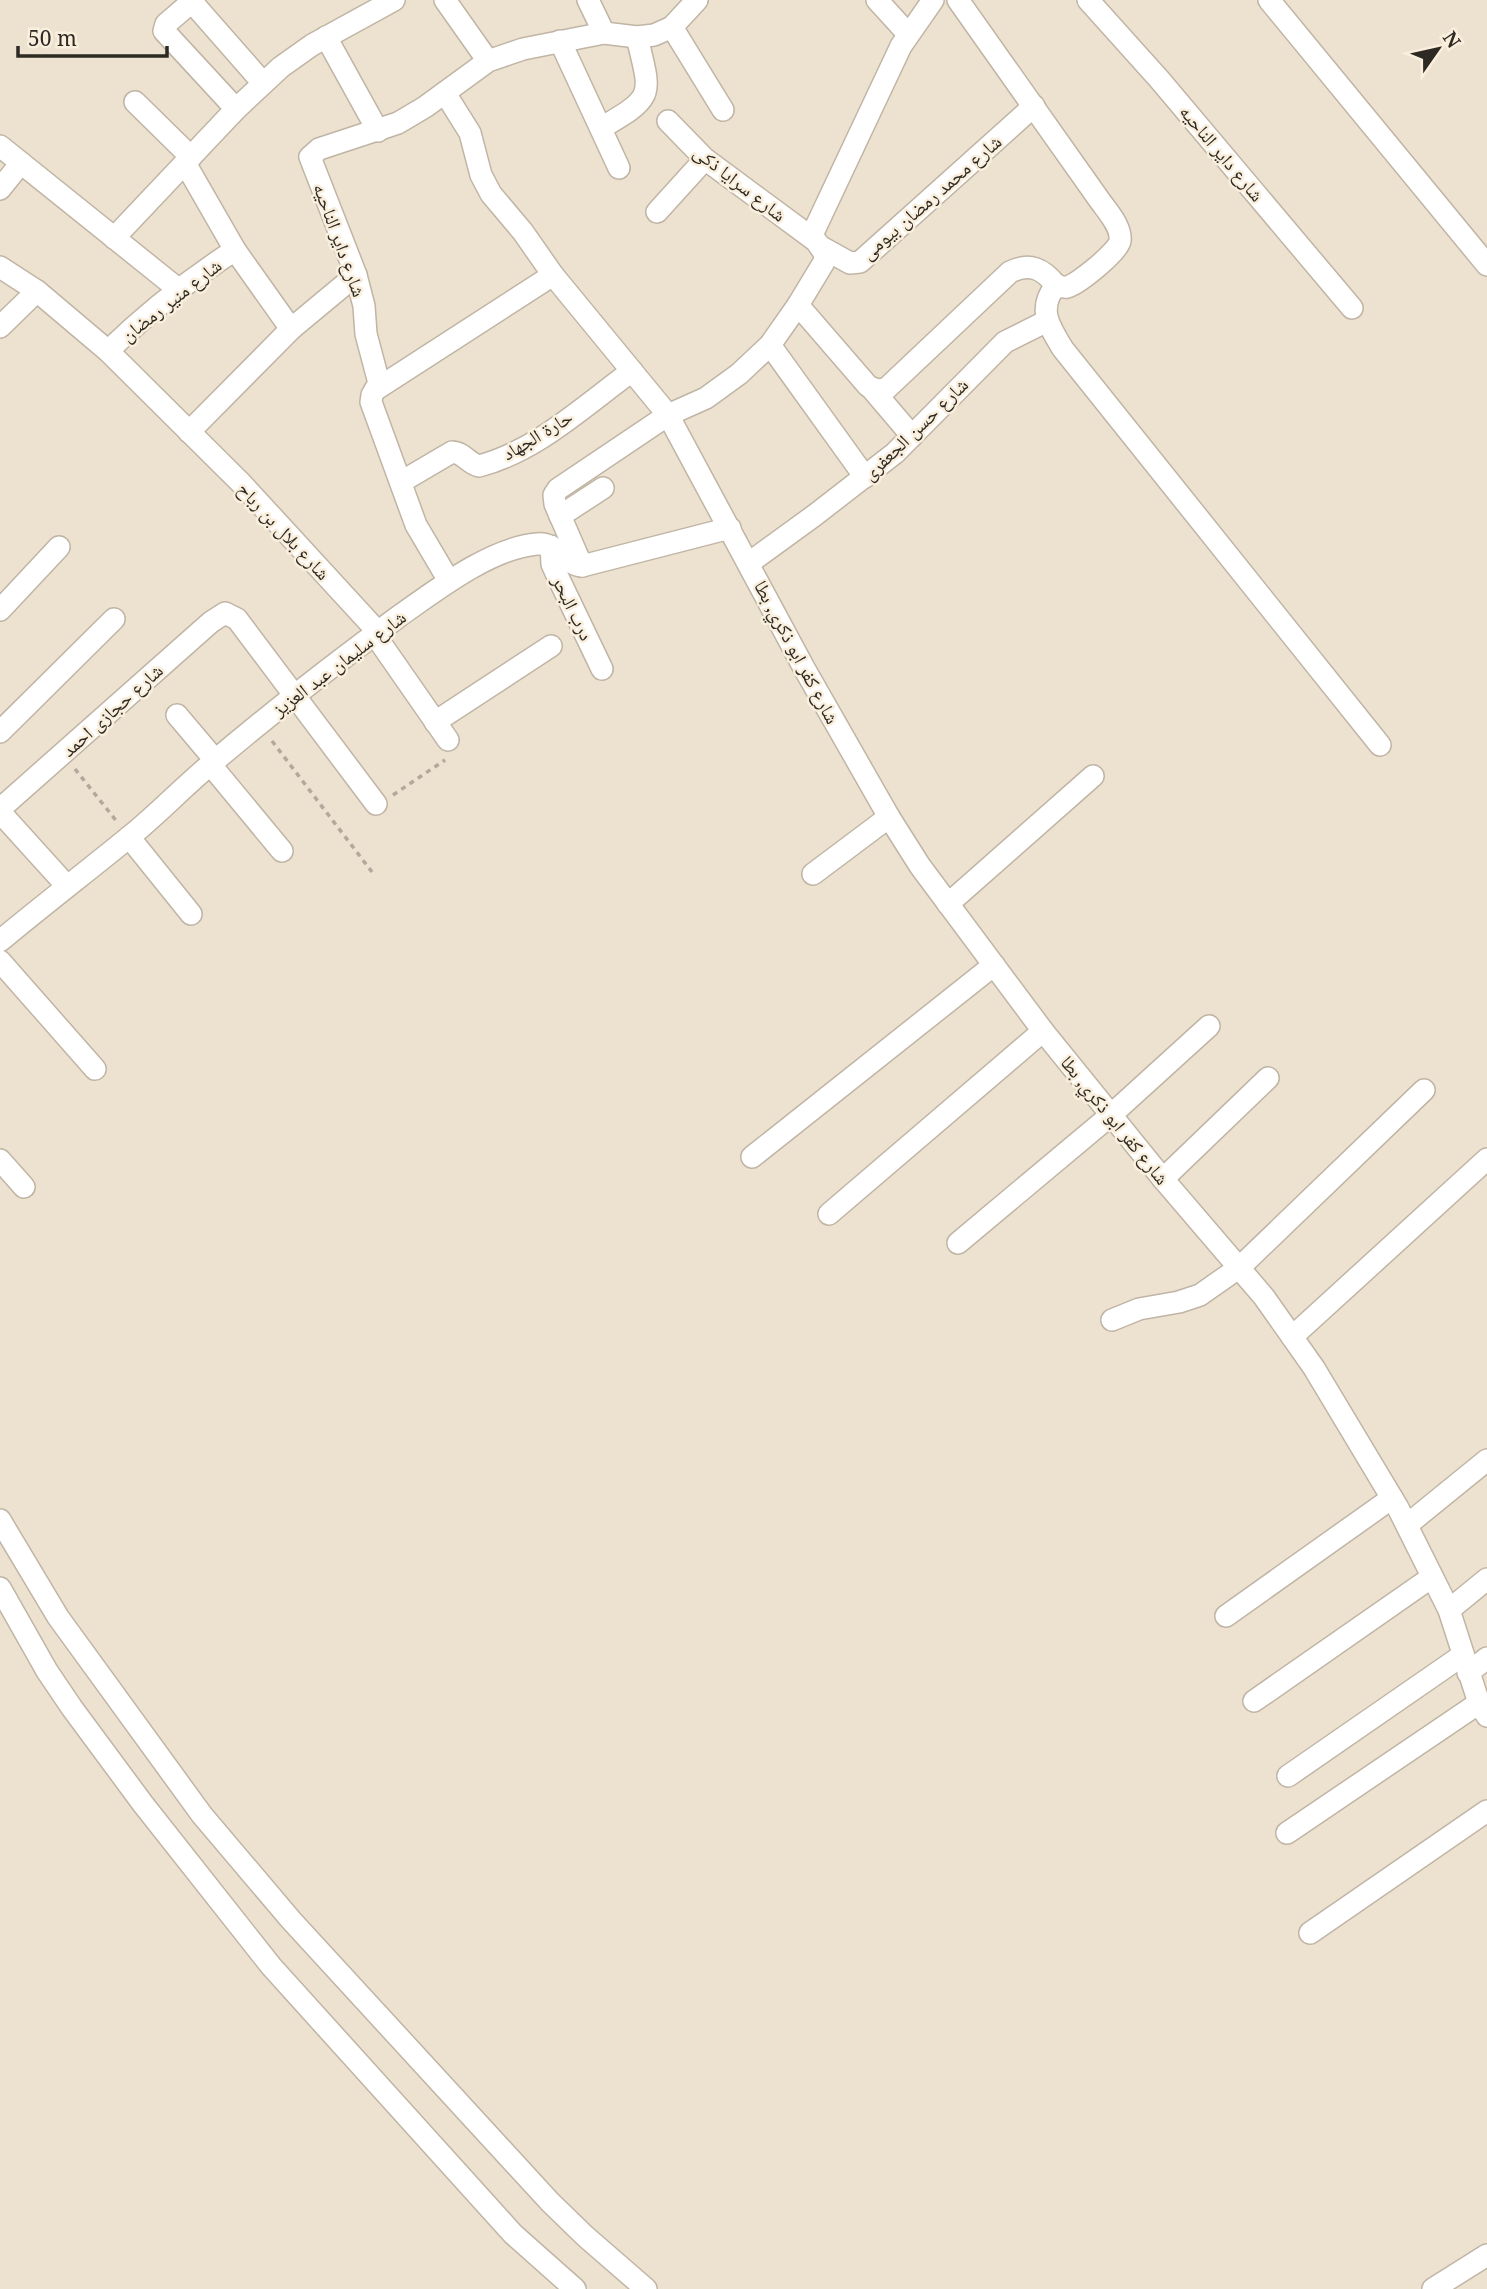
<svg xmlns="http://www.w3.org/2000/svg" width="1487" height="2289" font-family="'Noto Serif','Noto Naskh Arabic',serif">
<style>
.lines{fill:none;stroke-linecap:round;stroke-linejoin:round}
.minor-casing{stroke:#c0b5a5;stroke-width:24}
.path{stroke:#b2a89b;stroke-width:3.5;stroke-dasharray:5 5;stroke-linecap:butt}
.minor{stroke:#fff;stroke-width:21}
.labels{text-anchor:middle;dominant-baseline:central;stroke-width:5;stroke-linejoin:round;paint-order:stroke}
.street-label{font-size:19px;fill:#2d2923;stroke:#faefdd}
</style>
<rect width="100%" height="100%" fill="#ede1d0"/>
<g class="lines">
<g class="minor-casing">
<g id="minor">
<polyline points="194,0 166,24 164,31 236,109"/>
<polyline points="445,0 488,61"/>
<polyline points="588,0 604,33"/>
<polyline points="877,0 908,34"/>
<path d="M958 0 1098 198C1106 210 1122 226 1120 241 1119 251 1077 285 1067 287 1063 288 1060 286 1056 285 1037 309 1049 326 1063 349L1380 745"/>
<polyline points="1088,0 1159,79 1352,308"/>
<polyline points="1269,0 1487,265"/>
<polyline points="192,2 263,83"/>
<polyline points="672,27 723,110"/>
<polyline points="326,37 378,131"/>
<polyline points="560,41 619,168"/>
<polyline points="445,93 470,133 481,175 491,194 523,232 553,275 668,415 804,668 889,817 920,866 1043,1031 1163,1179 1264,1297 1314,1368 1398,1508 1449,1610 1479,1703 1487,1716"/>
<polyline points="135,102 191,157"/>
<path d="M601 128C656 96 651 96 637 37"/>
<polyline points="0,146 178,289"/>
<polyline points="185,163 235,250 291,329"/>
<polyline points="0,189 21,163"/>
<polyline points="657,212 705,159"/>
<polyline points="811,237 901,46 933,0"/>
<polyline points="114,238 236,109 281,67 312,45 394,0"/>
<polyline points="823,248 850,263 860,262 1034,106"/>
<polyline points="0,267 37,291 108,351 241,483 378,632"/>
<path d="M798 305 868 386 877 390 886 389 1010 272C1030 262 1043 269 1056 285"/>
<polyline points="0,327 37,291"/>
<polyline points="770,345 865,477"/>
<path d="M108 351C147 313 189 280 235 250"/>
<polyline points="872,389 912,436"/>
<polyline points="375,390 553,275"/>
<polyline points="189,432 291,329 356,275"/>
<path d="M401 482 452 452C463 452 469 464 479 466 537 451 585 405 632 371"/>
<polyline points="560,516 603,488"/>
<polyline points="551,546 552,564 556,573 602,669"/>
<polyline points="749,563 815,515 895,453 1005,342 1047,321"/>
<polyline points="582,566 555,504 554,495 558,489 668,415 706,398 739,374 770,345 798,305 824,262 825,254 816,241 705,159 668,121"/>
<polyline points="449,581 416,525 371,402 372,395 379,383 366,334 364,306 356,275 310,157 319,149 398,123 425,107 488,61 523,49 604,33 637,37 654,35 672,27 697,0"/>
<polyline points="0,610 59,547"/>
<polyline points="375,635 448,740"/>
<polyline points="177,715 215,760"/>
<polyline points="435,722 551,646"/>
<polyline points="0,732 114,619"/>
<polyline points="210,764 282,851"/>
<polyline points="0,809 211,622 225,613 237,619 376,804"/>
<polyline points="0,812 66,885"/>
<polyline points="129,837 191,914"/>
<polyline points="813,874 889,817"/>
<polyline points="948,904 1093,776"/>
<path d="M0 941C42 906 85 873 128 838 157 815 182 788 211 764 271 713 334 664 398 617 435 591 490 548 537 544 557 542 564 565 582 566L730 528"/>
<polyline points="0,961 95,1069"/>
<polyline points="752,1157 994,965"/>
<polyline points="0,1160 24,1187"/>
<polyline points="1163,1179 1268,1078"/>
<polyline points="829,1214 1043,1031"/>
<polyline points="958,1243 1111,1115 1209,1026"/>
<polyline points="1112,1320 1139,1309 1179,1302 1200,1295 1240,1267 1424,1090"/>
<polyline points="1292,1337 1487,1159"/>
<polyline points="0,1520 58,1617 202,1815 291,1920 550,2202 585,2236 646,2289"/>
<polyline points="1407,1525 1487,1460"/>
<polyline points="0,1588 47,1671 72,1708 143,1804 271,1966 513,2234 575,2289"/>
<polyline points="1449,1610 1487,1579"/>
<polyline points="1226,1616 1392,1498"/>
<polyline points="1468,1673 1487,1658"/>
<polyline points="1254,1701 1432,1577"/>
<polyline points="1288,1776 1463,1655"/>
<polyline points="1287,1833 1479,1703"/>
<polyline points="1310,1933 1487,1811"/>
<polyline points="1433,2289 1487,2255"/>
</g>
</g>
<g class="path">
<polyline points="272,741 372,872"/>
<polyline points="75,769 118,823"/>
<polyline points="393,795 445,760"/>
</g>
<use href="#minor" class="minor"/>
</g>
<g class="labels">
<g class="street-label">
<text transform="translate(1222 153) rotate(50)">شارع داير الناحيه</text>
<text transform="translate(740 183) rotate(38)">شارع سرايا ذكى</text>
<text transform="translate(931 197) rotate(-41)">شارع محمد رمضان بيومى</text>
<text transform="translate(340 240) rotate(70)">شارع داير الناحيه</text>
<text transform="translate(171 300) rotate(-38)">شارع منير رمضان</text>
<text transform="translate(915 429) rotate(-44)">شارع حسن الجعفرى</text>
<text transform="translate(537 435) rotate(-31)">حارة الجهاد</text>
<text transform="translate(284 531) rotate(47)">شارع بلال بن رباح</text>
<text transform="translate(573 608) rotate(64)">درب البحر</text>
<text transform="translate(797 652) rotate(62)">شارع كفر ابو ذكري, بطا</text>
<text transform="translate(339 663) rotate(-37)">شارع سليمان عبد العزيز</text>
<text transform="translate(112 710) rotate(-42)">شارع حجازى احمد</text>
<text transform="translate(1115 1120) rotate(51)">شارع كفر ابو ذكري, بطا</text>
</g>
</g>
<g transform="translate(1438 49) rotate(56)" stroke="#faefdd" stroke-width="5" paint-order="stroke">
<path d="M0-5L12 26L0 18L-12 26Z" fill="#2d2923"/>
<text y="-10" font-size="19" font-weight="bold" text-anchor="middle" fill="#2d2923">N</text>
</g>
<path d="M18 46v10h149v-10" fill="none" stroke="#2d2923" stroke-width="3.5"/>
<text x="28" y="46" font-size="21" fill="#2d2923" stroke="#faefdd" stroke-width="5" paint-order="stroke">50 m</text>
</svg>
